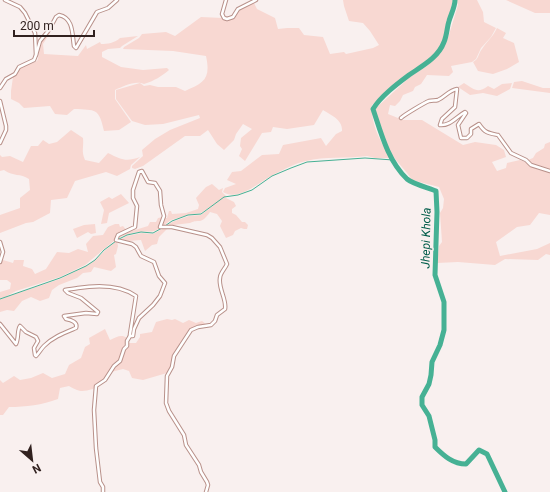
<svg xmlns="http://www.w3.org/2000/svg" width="550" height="492" font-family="Roboto,sans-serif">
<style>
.green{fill:#f8d8d2}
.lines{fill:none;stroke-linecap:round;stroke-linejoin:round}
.stream{stroke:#46b194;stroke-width:1}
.river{stroke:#46b194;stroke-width:5}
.street-casing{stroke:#b89089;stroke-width:4.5}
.street{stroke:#fff;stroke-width:2.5}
.labels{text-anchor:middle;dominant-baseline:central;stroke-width:3;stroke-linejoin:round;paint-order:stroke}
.water-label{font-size:12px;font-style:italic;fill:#005c49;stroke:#f9f0ef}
</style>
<rect width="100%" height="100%" fill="#f9f0ef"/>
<g class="green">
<path d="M343 0H453L443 42 435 53 426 62 407 75 372 105C371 116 375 131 381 141 383 147 389 152 389 158H375L367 156C347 159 325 156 306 161 295 163 285 169 275 174 260 181 239 202 223 192L225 188 236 184 227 180 232 172 241 171 262 155 279 154 283 145 321 138 326 146 336 134 342 131C343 120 331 115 323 110L314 125 287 129 273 127 271 132 262 133 245 161 239 156 242 149 240 146 241 138 252 129 243 124 236 134 234 140 224 150 217 144 208 130 200 136H185L143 166 135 169 132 168V166L143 156 142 150 155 139 170 130 200 118 199 115 163 124 145 125 132 121 116 99V90L140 83 144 86 150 85 158 87H176L185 91C204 83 211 79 206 56L173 51 123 49 124 47 139 38 142 34 166 32 175 36 201 17 223 18 227 20 234 18C238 8 245 7 254 3L257 9 275 18 278 29 287 28H299L304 35 323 37 330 54 344 52 346 54 373 48 379 45 370 31 363 23 349 21 344 6Z"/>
<path d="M457 0H477L483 12 484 22 496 28 491 37 481 48 476 59 472 62 451 66 453 72 449 76 427 75 421 84 415 87 413 91 403 95 400 101 395 106 390 105 388 114 403 120H422L463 145 475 142 496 145 504 150 506 157 492 162 497 171 506 168 507 163 520 160 525 162 530 166 539 170 550 172V215L539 213 530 225 517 227 496 242 500 256 537 249 550 243V255L546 254 538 260 505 259 495 265 458 262 437 263 439 246 442 242 440 213 443 208 444 199 439 187 412 180C406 170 397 163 391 153 382 140 380 123 375 109L411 76 427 66 441 53 448 38 458 5Z"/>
<polygon points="506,0 550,0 550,13 535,13"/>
<path d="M497 28 506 33 503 38 514 43 519 62 507 69 493 74 478 71 473 62C479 59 478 54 482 49 487 41 492 38 497 28Z"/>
<path d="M49 31 50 33 43 44 44 54 78 56 86 45 87 49 100 42 101 44C107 44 115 43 120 38L138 36 122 46 120 48 108 49 102 52V57L121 67 143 70 167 68 169 70C162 76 154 81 144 84 136 80 123 86 115 90V99L131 122 119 130 104 131C99 108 96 110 74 109L67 115 55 114 50 106 24 108 19 103 11 99V91L13 77 17 74 20 68 37 61 38 59 40 42Z"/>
<polygon points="522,81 543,88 550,88 550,93 512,88 514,82"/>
<path d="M464 83C474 89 477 94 488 86L494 89 502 84 512 83 510 89 497 96 483 93 470 95 458 87Z"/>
<path d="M71 130 83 138C84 147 81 151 85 160L99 163 108 153C122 160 126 162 140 157L131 165 130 169 117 176 106 172 75 181 67 198 51 200 50 213 33 222 26 223 0 233V215L20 208V198L30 190 29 179C20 173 14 177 4 170L0 171V155L2 157 10 156 23 162 31 146H38L43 140 49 144 57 142Z"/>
<path d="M550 142V170C542 168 533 166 528 160L533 158 536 153 544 148 545 144Z"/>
<polygon points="212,184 219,190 223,188 222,192 226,196 201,213 188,215 171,220 163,226 160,226 164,218 167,218 169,211 171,211 172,214 186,213 198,209 199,205 196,198 206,187"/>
<polygon points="121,194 129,203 109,213 107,223 101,224 104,210 100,202 109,197 112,199"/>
<path d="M224 197 234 202 236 206 232 209V213L236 215 242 222H245L248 225 247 229H244L241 228 235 231 233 235 226 238 220 226 222 221 217 214 210 212C200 226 200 218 190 223L166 226 172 222 189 216 201 215Z"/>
<path d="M163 217 159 227 161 228C149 234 150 230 139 232 131 233 124 235 117 239L119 236 122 234 148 226 150 222H156L158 218Z"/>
<polygon points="95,224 96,233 91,234 88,232 77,238 73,229 84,225"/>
<polygon points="115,224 119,224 120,227 123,226 127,231 117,235 115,240 85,265 60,277 16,291 5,297 0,298 0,292 10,289 11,283 7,280 0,280 0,264 3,260 13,263 14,260 24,260 23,266 32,269 35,274 46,269 57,252 69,253 78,249 88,252 86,244 93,236 103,235 108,227"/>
<polygon points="164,228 167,229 159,237 157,244 152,245 145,251 141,240 128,241 119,240 127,236 142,233 153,234"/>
<polygon points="117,241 118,246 116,254 114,255 116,267 111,271 94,267 91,272 83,273 77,278 59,285 52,290 49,298 40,301 31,297 22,301 14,311 7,310 0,312 0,299 60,279 86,266 95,260 112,244"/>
<polygon points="167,319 172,320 175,319 183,323 189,320 196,323 202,321 207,325 191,330 187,333 167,373 143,380 132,378 129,371 123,369 111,372 115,366 121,362 127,343 136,343 140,337 140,334 152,332 156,322"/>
<path d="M105 329 110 340C117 337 121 334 127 338L119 361 114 365 103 380 96 385 93 389C82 392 79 392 69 386L60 388 58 399C42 405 26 407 9 407L3 415H0V380L3 383 14 376 20 380 31 378 43 373 52 378 65 374 69 365 81 358 85 347 90 344 89 338Z"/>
</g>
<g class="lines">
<g class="stream">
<polyline points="165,226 172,221 188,215 201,214 224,197 238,195 252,190 272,176 291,168 307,162 365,158 393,160"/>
<polyline points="119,239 127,235 141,232 153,233 162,228"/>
<polyline points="0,299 60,278 86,266 95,260 104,250 116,241"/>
</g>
<path class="river" d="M455 0C455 7 451 14 449 21 447 27 447 35 444 42 438 58 422 66 409 75 397 84 381 96 373 109 381 133 388 161 407 179 413 184 429 188 436 191L437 212 435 275 444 302V330L440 345 432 362 431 375 429 384 422 397V405L429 416 435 440V447C444 456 453 464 466 464L479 450 487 454 505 492"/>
<g class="street-casing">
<g id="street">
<polyline points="226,0 222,14 224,18 227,19 233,17 238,9 256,0"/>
<path d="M36 55 40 41 49 30 56 17 59 15C74 18 72 35 74 46L76 48 97 12 108 8 117 0"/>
<polyline points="0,88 6,79 15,74 19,67 34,60 36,55 35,33 25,13 20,7 5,0"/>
<polyline points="0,101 6,126 6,130 0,143"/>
<path d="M401 118C404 115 424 103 429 101 432 100 435 101 438 100 445 97 449 90 457 89L455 107 442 119 440 125C450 126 456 117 465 112L466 113 458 125 461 138H467L471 134V129L479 124C485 133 488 133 498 135L511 153 526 160 531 165 550 171"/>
<polyline points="0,242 3,252 0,262"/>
<path d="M0 324 16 344C19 338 17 330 20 326L26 332 36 337 38 341 34 348 35 355 36 356C39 353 41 349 44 346 53 337 64 333 76 328 78 322 71 320 66 319L64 316 86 313 97 314 98 312 81 298 68 293 65 290C69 289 73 289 78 288 97 285 119 284 136 296L130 334V336H133L134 329 139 318 153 305 160 296 165 283 159 276 154 262 141 256 136 247 132 244 116 240 118 235 135 227 137 206 133 198V190L139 172 142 171 148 182 155 183 160 191 161 205 164 216 160 227H172L207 235 212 238 220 247 227 264C225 269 220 273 220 278 218 288 227 300 225 309L217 315 215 321 211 325 198 327 191 330 174 356 172 367 167 376 166 403 169 411 184 435 186 445 199 465 201 472 207 482 208 485 206 492"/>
<polyline points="103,492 103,487 100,482 96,448 94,410 96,386 105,380 114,366 120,361 124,349 127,346 127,341 130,336"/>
</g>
</g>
<use href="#street" class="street"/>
</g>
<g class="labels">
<g class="water-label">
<text transform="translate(426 238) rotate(-89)">Jhepi Khola</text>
</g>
</g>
<g transform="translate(32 460) rotate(152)" stroke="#f9f0ef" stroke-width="3" paint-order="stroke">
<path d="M0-3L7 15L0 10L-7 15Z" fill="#31211f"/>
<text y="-6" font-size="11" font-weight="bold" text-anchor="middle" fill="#31211f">N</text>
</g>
<path d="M14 30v6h80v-6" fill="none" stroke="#31211f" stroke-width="2"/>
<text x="20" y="30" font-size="12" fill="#31211f" stroke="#f9f0ef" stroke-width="3" paint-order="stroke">200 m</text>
</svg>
